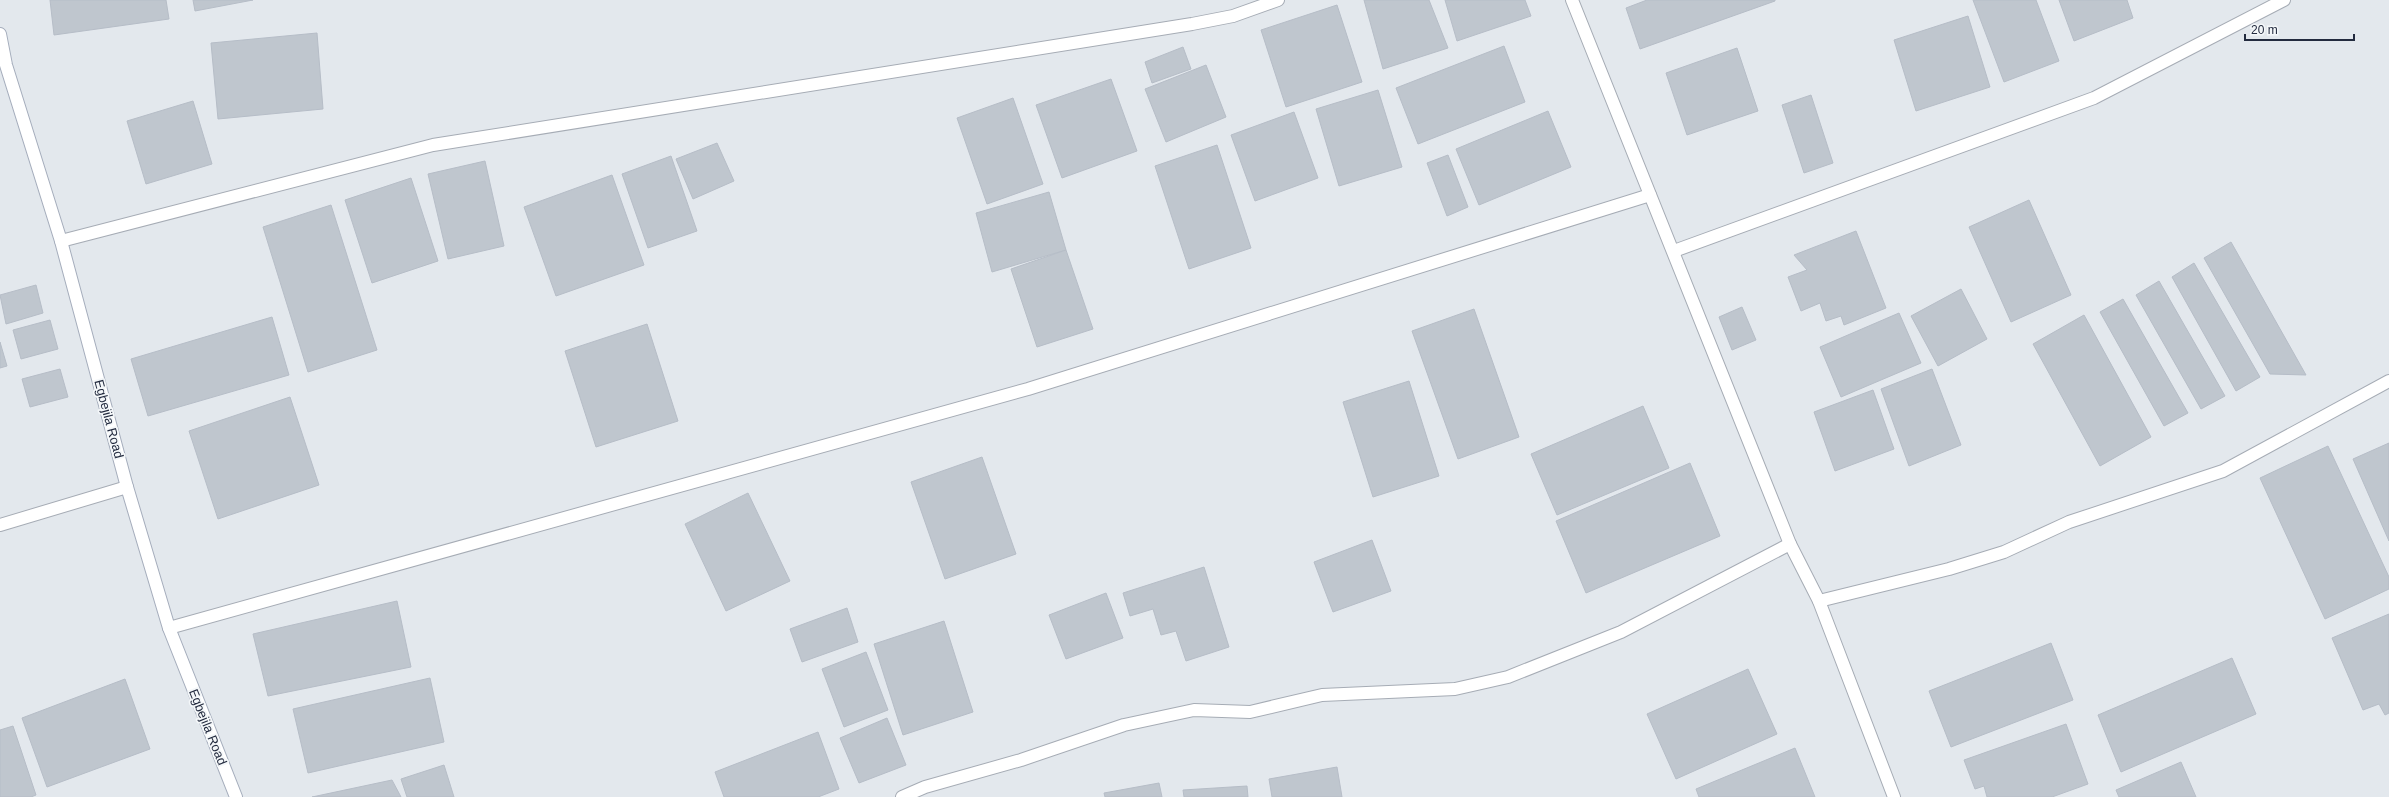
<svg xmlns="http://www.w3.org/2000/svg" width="2389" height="797" font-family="Helvetica,sans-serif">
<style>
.building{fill:#bfc6ce;stroke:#b6bdc7}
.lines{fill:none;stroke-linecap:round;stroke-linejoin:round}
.street-casing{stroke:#a6acb5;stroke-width:14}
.secondary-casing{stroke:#a5adbc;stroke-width:14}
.street{stroke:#fff;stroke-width:12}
.secondary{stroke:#fff;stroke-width:12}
.labels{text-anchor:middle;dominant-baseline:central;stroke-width:3.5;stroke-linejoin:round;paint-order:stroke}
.street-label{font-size:13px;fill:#232b3f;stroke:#f4f7f9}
</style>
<rect width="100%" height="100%" fill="#e3e8ed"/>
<g class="building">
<polygon points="50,0 166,0 169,19 54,35"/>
<polygon points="193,0 253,0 195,11"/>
<polygon points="1364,0 1429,0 1448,48 1383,69"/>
<polygon points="1445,0 1525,0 1531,16 1457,41"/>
<polygon points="1647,0 1775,0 1775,1 1640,49 1626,8"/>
<polygon points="1973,0 2036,0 2059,61 2004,82"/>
<polygon points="2059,0 2127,0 2133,18 2074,41"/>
<polygon points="1337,5 1362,82 1286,107 1261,30"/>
<polygon points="1968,16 1990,87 1916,111 1894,40"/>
<polygon points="317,33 323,109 218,119 211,43"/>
<polygon points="1504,46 1525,102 1418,144 1396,88"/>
<polygon points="1183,47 1191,69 1152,83 1145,62"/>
<polygon points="1737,48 1758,111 1687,135 1666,73"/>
<polygon points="1206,65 1226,117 1166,142 1145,89"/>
<polygon points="1111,79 1137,151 1062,178 1036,105"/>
<polygon points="1378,90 1402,167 1339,186 1316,109"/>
<polygon points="1811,95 1833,163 1804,173 1782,105"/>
<polygon points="1013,98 1043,184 987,204 957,118"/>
<polygon points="193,101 212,164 146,184 127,121"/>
<polygon points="1548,111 1571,167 1479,205 1456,149"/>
<polygon points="1294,112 1318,178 1255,201 1231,135"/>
<polygon points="717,143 734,181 693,199 676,159"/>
<polygon points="1217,145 1251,248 1189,269 1155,166"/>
<polygon points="1448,155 1468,207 1447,216 1427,163"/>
<polygon points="671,156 697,231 648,248 622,174"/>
<polygon points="485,161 504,246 448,259 428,174"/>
<polygon points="612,175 644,265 556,296 524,207"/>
<polygon points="411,178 438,261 372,283 345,200"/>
<polygon points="1049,192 1066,250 992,272 976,213"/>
<polygon points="2029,200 2071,295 2011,322 1969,227"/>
<polygon points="331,205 377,350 308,372 263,227"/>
<polygon points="1856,231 1886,308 1844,325 1841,316 1826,321 1820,303 1801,311 1788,277 1807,270 1794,255"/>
<polygon points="2231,242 2306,375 2270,374 2204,258"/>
<polygon points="1066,250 1093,329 1037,347 1011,269"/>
<polygon points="2194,263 2260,377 2236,391 2172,277"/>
<polygon points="2159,281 2225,396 2201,409 2136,295"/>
<polygon points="36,285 43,313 6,324 0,295"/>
<polygon points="1961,289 1987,339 1938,366 1911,316"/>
<polygon points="2123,299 2188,413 2164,426 2100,312"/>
<polygon points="1742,307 1756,340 1732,350 1719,317"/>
<polygon points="1474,309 1519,437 1458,459 1412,331"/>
<polygon points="1899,313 1921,363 1841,397 1820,347"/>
<polygon points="2084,315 2151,437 2100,466 2033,344"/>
<polygon points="272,317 289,375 148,416 131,359"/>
<polygon points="50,320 58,349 21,359 13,330"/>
<polygon points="647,324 678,421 596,447 565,351"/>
<polygon points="0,342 7,366 0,368"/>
<polygon points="60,369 68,397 30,407 22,379"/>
<polygon points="1932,369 1961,445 1909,466 1881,389"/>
<polygon points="1409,381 1439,476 1373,497 1343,402"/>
<polygon points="1873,390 1894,449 1835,471 1814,412"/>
<polygon points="290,397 319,485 218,519 189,431"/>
<polygon points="1643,406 1669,468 1557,515 1531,454"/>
<polygon points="2389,443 2389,541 2353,459"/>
<polygon points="2328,446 2389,577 2389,589 2325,619 2260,478"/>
<polygon points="982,457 1016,554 945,579 911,482"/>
<polygon points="1690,463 1720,536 1586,593 1556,521"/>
<polygon points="748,493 790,581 726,611 685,524"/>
<polygon points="1372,540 1391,591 1333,612 1314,562"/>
<polygon points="1204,567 1229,647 1186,661 1176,631 1161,635 1153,609 1130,616 1123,593"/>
<polygon points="1106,593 1123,638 1066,659 1049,615"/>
<polygon points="397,601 411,667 268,696 253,634"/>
<polygon points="847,608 858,642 802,662 790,629"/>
<polygon points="2389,614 2389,713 2385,715 2379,704 2363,710 2332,638"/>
<polygon points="944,621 973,712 903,735 874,644"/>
<polygon points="2051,643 2073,700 1951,747 1929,691"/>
<polygon points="866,652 888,710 844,727 822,669"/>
<polygon points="2232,658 2256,714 2121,772 2098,715"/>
<polygon points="1748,669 1777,734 1676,779 1647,714"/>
<polygon points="430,678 444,742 308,773 293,709"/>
<polygon points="125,679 150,749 47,787 22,718"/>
<polygon points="887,718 906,765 859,783 840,738"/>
<polygon points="2066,724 2088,784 2052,797 1987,797 1984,786 1975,789 1964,760"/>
<polygon points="13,726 36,795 31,797 0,797 0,730"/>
<polygon points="818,732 839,789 818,797 724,797 715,772"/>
<polygon points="1795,748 1815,797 1699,797 1696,789"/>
<polygon points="2181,762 2196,797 2119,797 2116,790"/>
<polygon points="444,765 454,797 407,797 401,779"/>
<polygon points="1337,767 1342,797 1272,797 1269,779"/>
<polygon points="392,780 401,797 312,797"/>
<polygon points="1159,783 1162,797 1105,797 1104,793"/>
<polygon points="1247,786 1248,797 1184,797 1183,790"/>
</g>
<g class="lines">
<g class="street-casing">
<g id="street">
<polyline points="1572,0 1790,544 1819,601 1894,797"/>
<polyline points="61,241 433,145 1192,24 1233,16 1278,0"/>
<polyline points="1674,251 2094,98 2284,0"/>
<polyline points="0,525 127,487"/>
<polyline points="1819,601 1949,569 2004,552 2069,522 2223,471 2389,381"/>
<polyline points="169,628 1028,389 1650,195"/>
<polyline points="902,797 925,787 1021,760 1124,725 1194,710 1250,712 1322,695 1455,689 1508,677 1621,632 1790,544"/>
</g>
</g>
<g class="secondary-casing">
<polyline id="secondary" points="0,34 6,65 61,241 127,487 169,628 236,797"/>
</g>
<use href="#street" class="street"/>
<use href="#secondary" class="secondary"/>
</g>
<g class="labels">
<g class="street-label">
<text transform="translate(109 419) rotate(75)">Egbejila Road</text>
<text transform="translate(208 727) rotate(68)">Egbejila Road</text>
</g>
</g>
<path d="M2245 34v6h109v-6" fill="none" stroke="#232b3f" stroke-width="2"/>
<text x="2251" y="34" font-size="12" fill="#232b3f" stroke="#f4f7f9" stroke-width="3" paint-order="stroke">20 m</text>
</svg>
